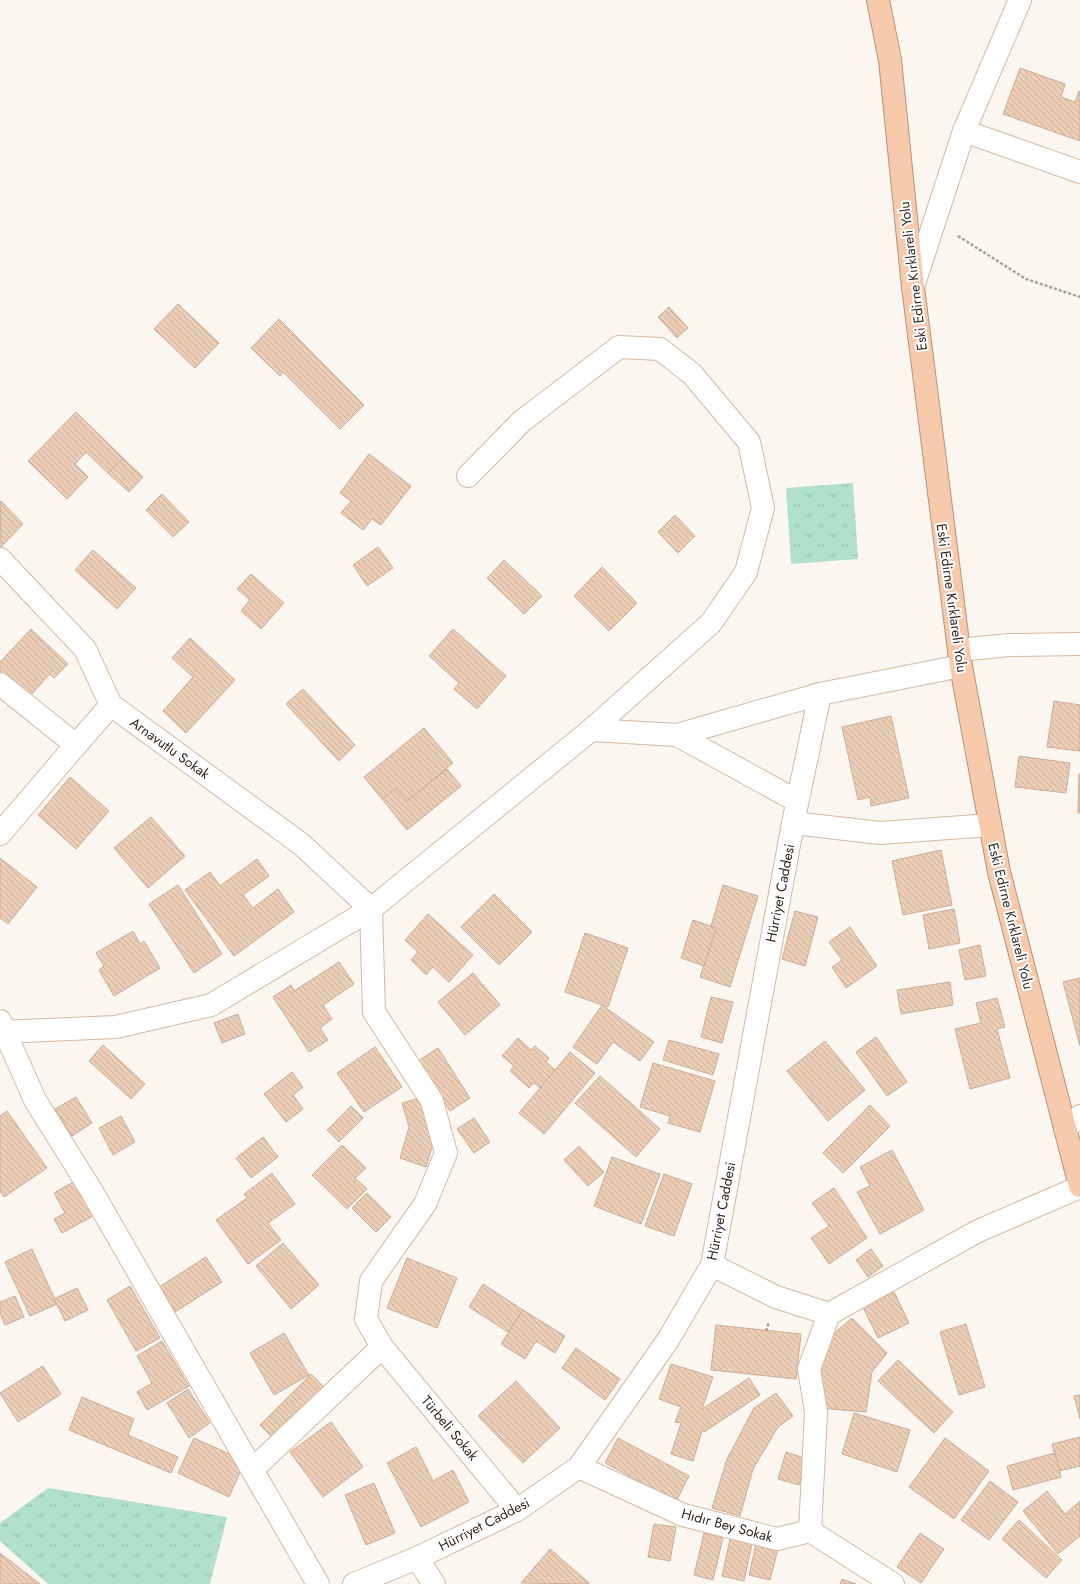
<svg xmlns="http://www.w3.org/2000/svg" width="1080" height="1584" font-family="Jost,sans-serif">
<style>
.park{fill:url(#park-tufts)}
.building{fill:url(#building-back-hatch);stroke:#c9ad95}
.lines{fill:none;stroke-linecap:round;stroke-linejoin:round}
.minor-casing{stroke:#d5b9a0;stroke-width:24}
.highway-casing{stroke:#b3927b;stroke-width:24}
.path{stroke:#a89f99;stroke-width:2.5;stroke-dasharray:3 2;stroke-linecap:butt}
.minor{stroke:#fff;stroke-width:22}
.highway{stroke:#f8caac;stroke-width:22}
.labels{text-anchor:middle;dominant-baseline:central;stroke-width:4;stroke-linejoin:round;paint-order:stroke}
.street-label{font-size:14px;fill:#342920;stroke:#fff}
</style>
<defs>
<pattern id="park-tufts" width="24" height="20" patternUnits="userSpaceOnUse"><rect width="24" height="20" fill="#b1e1ca"/><path d="M3 7l-1-3M5 7V3M7 7l1-3M15 17l-1-3M17 17v-4M19 17l1-3" fill="none" stroke="#99c1ad"/></pattern>
<pattern id="building-back-hatch" width="6" height="6" patternUnits="userSpaceOnUse"><rect width="6" height="6" fill="#ebceb5"/><path d="M-1 5l2 2M0 0l6 6M5-1l2 2" fill="none" stroke="#cab19b"/></pattern>
</defs>
<rect width="100%" height="100%" fill="#fcf6f1"/>
<g class="park">
<polygon points="853,483 858,559 791,564 786,488"/>
<polygon points="48,1488 227,1517 210,1584 48,1584 0,1541 0,1523"/>
</g>
<g class="building">
<polygon points="1020,68 1065,84 1061,97 1075,102 1079,91 1080,92 1080,141 1003,114"/>
<polygon points="178,304 219,343 195,368 154,329"/>
<polygon points="669,307 688,328 677,338 658,317"/>
<polygon points="279,319 364,405 340,429 283,372 280,376 251,348"/>
<polygon points="76,412 123,458 108,473 86,452 75,464 88,477 67,499 28,461"/>
<polygon points="369,454 411,486 381,525 372,519 363,530 341,513 351,501 340,493"/>
<polygon points="123,458 143,477 129,492 108,473"/>
<polygon points="162,494 189,522 173,537 146,510"/>
<polygon points="1,501 23,524 1,547 0,502"/>
<polygon points="675,515 695,536 678,553 658,532"/>
<polygon points="378,547 393,568 367,586 353,565"/>
<polygon points="93,550 136,588 117,609 75,570"/>
<polygon points="504,560 542,596 524,614 487,578"/>
<polygon points="602,567 637,603 609,631 574,596"/>
<polygon points="251,574 284,603 261,629 241,611 250,600 237,589"/>
<polygon points="31,629 68,664 54,678 50,674 28,698 0,671 0,662"/>
<polygon points="453,629 506,676 477,709 454,689 459,683 429,656"/>
<polygon points="190,638 235,680 186,733 163,711 193,677 172,658"/>
<polygon points="303,689 355,745 339,761 286,704"/>
<polygon points="1054,701 1080,705 1080,751 1047,747"/>
<polygon points="891,716 909,798 871,806 870,797 858,800 842,727"/>
<polygon points="424,728 453,763 407,801 396,788 382,799 364,777"/>
<polygon points="1019,756 1070,763 1066,793 1015,787"/>
<polygon points="447,769 461,786 407,830 382,799 396,788 407,801"/>
<polygon points="1079,774 1080,774 1080,813 1078,813"/>
<polygon points="70,777 109,811 76,849 38,815"/>
<polygon points="151,817 185,856 148,888 114,848"/>
<polygon points="941,850 952,905 903,915 892,861"/>
<polygon points="0,858 37,887 8,924 0,918"/>
<polygon points="257,859 269,876 243,895 253,908 278,889 294,912 234,956 185,890 210,872 220,886"/>
<polygon points="178,885 222,954 194,973 149,904"/>
<polygon points="723,885 758,896 730,987 700,977 716,928 711,926"/>
<polygon points="494,894 532,932 499,965 461,927"/>
<polygon points="954,909 960,943 929,949 923,915"/>
<polygon points="795,911 818,917 805,966 782,959"/>
<polygon points="428,914 473,955 449,982 433,967 426,975 411,960 418,952 405,940"/>
<polygon points="693,920 716,928 704,966 681,958"/>
<polygon points="850,927 877,966 846,988 832,967 842,960 829,942"/>
<polygon points="133,931 140,944 144,941 160,968 114,996 99,970 104,966 96,953"/>
<polygon points="585,933 628,948 608,1007 565,992"/>
<polygon points="980,945 986,976 965,980 959,950"/>
<polygon points="339,962 354,984 323,1005 332,1019 320,1028 328,1040 309,1052 273,997 291,985 294,991"/>
<polygon points="473,973 500,1005 465,1035 438,1002"/>
<polygon points="1080,978 1080,1046 1063,982"/>
<polygon points="950,982 953,1005 901,1014 897,990"/>
<polygon points="711,997 733,1002 722,1043 701,1037"/>
<polygon points="997,998 1005,1027 997,1029 1010,1078 970,1089 955,1029 981,1023 976,1003"/>
<polygon points="602,1005 654,1042 640,1061 613,1042 597,1064 573,1047"/>
<polygon points="238,1014 245,1034 222,1043 214,1023"/>
<polygon points="876,1037 907,1082 887,1096 856,1052"/>
<polygon points="518,1038 531,1050 535,1046 549,1058 546,1062 556,1071 540,1088 534,1083 529,1088 510,1071 514,1066 502,1056"/>
<polygon points="669,1040 719,1054 713,1075 663,1060"/>
<polygon points="825,1041 865,1090 828,1121 787,1071"/>
<polygon points="103,1045 145,1084 131,1099 89,1061"/>
<polygon points="375,1047 402,1087 364,1112 337,1073"/>
<polygon points="438,1048 470,1098 450,1111 418,1061"/>
<polygon points="570,1052 595,1073 544,1134 519,1113"/>
<polygon points="653,1063 715,1081 700,1132 668,1123 670,1116 640,1107"/>
<polygon points="292,1072 303,1087 293,1095 303,1109 286,1122 264,1094"/>
<polygon points="600,1076 660,1129 636,1157 575,1103"/>
<polygon points="76,1097 92,1123 72,1136 55,1109"/>
<polygon points="423,1097 434,1140 426,1167 400,1158 409,1127 402,1103"/>
<polygon points="870,1105 890,1126 843,1173 823,1153"/>
<polygon points="351,1106 363,1118 339,1142 327,1130"/>
<polygon points="7,1111 47,1168 4,1197 0,1191 0,1116"/>
<polygon points="121,1116 135,1142 113,1155 99,1128"/>
<polygon points="474,1118 490,1142 474,1153 457,1129"/>
<polygon points="263,1137 278,1157 251,1178 236,1158"/>
<polygon points="342,1145 366,1168 355,1178 367,1189 347,1209 312,1175"/>
<polygon points="579,1146 604,1172 588,1186 564,1160"/>
<polygon points="892,1150 924,1210 880,1234 857,1192 870,1186 860,1167"/>
<polygon points="612,1157 660,1174 641,1224 594,1206"/>
<polygon points="272,1173 295,1204 268,1223 281,1240 248,1264 216,1220 247,1198 244,1194"/>
<polygon points="664,1174 692,1184 674,1236 645,1226"/>
<polygon points="75,1181 93,1216 62,1233 54,1219 65,1213 54,1193"/>
<polygon points="834,1188 867,1238 829,1264 811,1238 829,1226 812,1203"/>
<polygon points="367,1193 391,1217 376,1232 352,1208"/>
<polygon points="283,1243 319,1285 291,1309 256,1266"/>
<polygon points="32,1249 57,1304 30,1316 5,1262"/>
<polygon points="871,1249 883,1266 868,1277 856,1260"/>
<polygon points="206,1257 222,1282 175,1312 159,1287"/>
<polygon points="407,1258 457,1278 437,1328 387,1308"/>
<polygon points="483,1284 523,1310 508,1332 469,1307"/>
<polygon points="130,1286 160,1338 136,1351 107,1300"/>
<polygon points="77,1288 88,1310 65,1321 54,1299"/>
<polygon points="894,1292 909,1323 878,1338 863,1307"/>
<polygon points="15,1296 24,1317 5,1325 0,1313 0,1302"/>
<polygon points="523,1310 565,1336 555,1353 536,1341 525,1359 501,1344"/>
<polygon points="852,1318 887,1353 872,1372 866,1412 820,1408 817,1369 831,1336"/>
<polygon points="966,1324 985,1387 959,1395 940,1332"/>
<polygon points="716,1325 801,1334 796,1379 711,1370"/>
<polygon points="284,1333 309,1375 274,1395 250,1353"/>
<polygon points="162,1341 189,1386 147,1410 137,1392 152,1383 137,1356"/>
<polygon points="576,1348 620,1379 605,1400 562,1368"/>
<polygon points="898,1360 953,1412 934,1433 878,1381"/>
<polygon points="671,1364 713,1377 702,1409 749,1378 760,1395 704,1432 702,1431 693,1461 671,1454 681,1423 675,1422 681,1407 659,1399"/>
<polygon points="43,1366 61,1394 18,1422 0,1393"/>
<polygon points="311,1374 327,1390 276,1441 260,1425"/>
<polygon points="516,1381 560,1428 523,1463 478,1416"/>
<polygon points="188,1389 210,1423 189,1438 167,1403"/>
<polygon points="776,1393 793,1416 778,1427 753,1469 740,1516 712,1508 727,1459 754,1408"/>
<polygon points="1080,1395 1080,1419 1074,1396"/>
<polygon points="82,1397 134,1419 128,1435 178,1457 171,1473 69,1430"/>
<polygon points="854,1413 910,1430 897,1472 842,1454"/>
<polygon points="331,1422 363,1467 323,1497 290,1452"/>
<polygon points="1080,1437 1080,1466 1059,1471 1052,1444"/>
<polygon points="194,1438 245,1461 229,1497 178,1473"/>
<polygon points="618,1438 689,1476 676,1501 605,1463"/>
<polygon points="945,1438 989,1471 954,1519 909,1487"/>
<polygon points="416,1447 433,1481 453,1470 469,1502 421,1527 387,1463"/>
<polygon points="786,1452 807,1459 799,1485 778,1479"/>
<polygon points="1055,1453 1061,1477 1013,1490 1007,1466"/>
<polygon points="990,1481 1018,1502 989,1540 961,1520"/>
<polygon points="374,1483 395,1533 366,1545 345,1495"/>
<polygon points="1047,1491 1065,1514 1080,1501 1080,1536 1058,1554 1023,1511"/>
<polygon points="1019,1520 1062,1560 1046,1578 1002,1539"/>
<polygon points="654,1524 676,1527 670,1561 648,1557"/>
<polygon points="704,1533 723,1538 713,1580 694,1575"/>
<polygon points="920,1533 944,1549 921,1583 897,1567"/>
<polygon points="730,1539 752,1544 744,1581 722,1576"/>
<polygon points="756,1544 778,1549 770,1580 749,1575"/>
<polygon points="550,1549 589,1583 588,1584 521,1583"/>
<polygon points="0,1553 40,1584 0,1584"/>
<polygon points="842,1579 856,1584 840,1584"/>
</g>
<g class="lines">
<g class="minor-casing">
<g id="minor">
<polyline points="964,131 1080,172"/>
<polyline points="913,287 964,131 1020,0"/>
<polyline points="0,559 85,649 111,705 301,844 371,909 374,1012 432,1101 446,1153 425,1204 371,1281 366,1319 382,1347 253,1469"/>
<polyline points="959,650 1009,645 1080,644"/>
<polyline points="0,684 76,745 0,834"/>
<polyline points="591,730 677,735 820,694 961,666"/>
<polyline points="677,735 797,801"/>
<polyline points="76,745 111,705"/>
<polyline points="793,823 880,833 990,825"/>
<polyline points="0,1021 35,1100 91,1190 318,1584"/>
<polyline points="0,1032 116,1027 211,1005 371,909 591,730 711,623 746,572 763,508 749,442 692,374 660,349 619,347 522,421 468,476"/>
<polyline points="1065,1129 1080,1116"/>
<polyline points="712,1265 776,1297 829,1314 978,1231 1080,1187"/>
<polyline points="382,1347 517,1510"/>
<polyline points="579,1467 683,1515 777,1539 810,1531 893,1584"/>
<polyline points="810,1531 816,1412 809,1369 829,1314"/>
<polyline points="417,1558 434,1584"/>
<polyline points="354,1584 417,1558 517,1510 579,1467 668,1340 712,1265 793,823 820,694"/>
</g>
</g>
<g class="highway-casing">
<polyline id="highway" points="878,0 890,60 913,287 961,666 999,872 1080,1186"/>
</g>
<g class="path">
<polyline points="958,236 1026,279 1080,297"/>
<polyline points="766,1331 769,1322"/>
</g>
<use href="#minor" class="minor"/>
<use href="#highway" class="highway"/>
</g>
<g class="labels">
<g class="street-label">
<text transform="translate(913 276) rotate(-97)">Eski Edirne Kırklareli Yolu</text>
<text transform="translate(952 598) rotate(82)">Eski Edirne Kırklareli Yolu</text>
<text transform="translate(170 748) rotate(36)">Arnavutlu Sokak</text>
<text transform="translate(780 893) rotate(-79)">Hürriyet Caddesi</text>
<text transform="translate(1011 916) rotate(76)">Eski Edirne Kırklareli Yolu</text>
<text transform="translate(721 1211) rotate(-79)">Hürriyet Caddesi</text>
<text transform="translate(450 1428) rotate(50)">Türbeli Sokak</text>
<text transform="translate(484 1524) rotate(-27)">Hürriyet Caddesi</text>
<text transform="translate(727 1525) rotate(15)">Hıdır Bey Sokak</text>
</g>
</g>
</svg>
